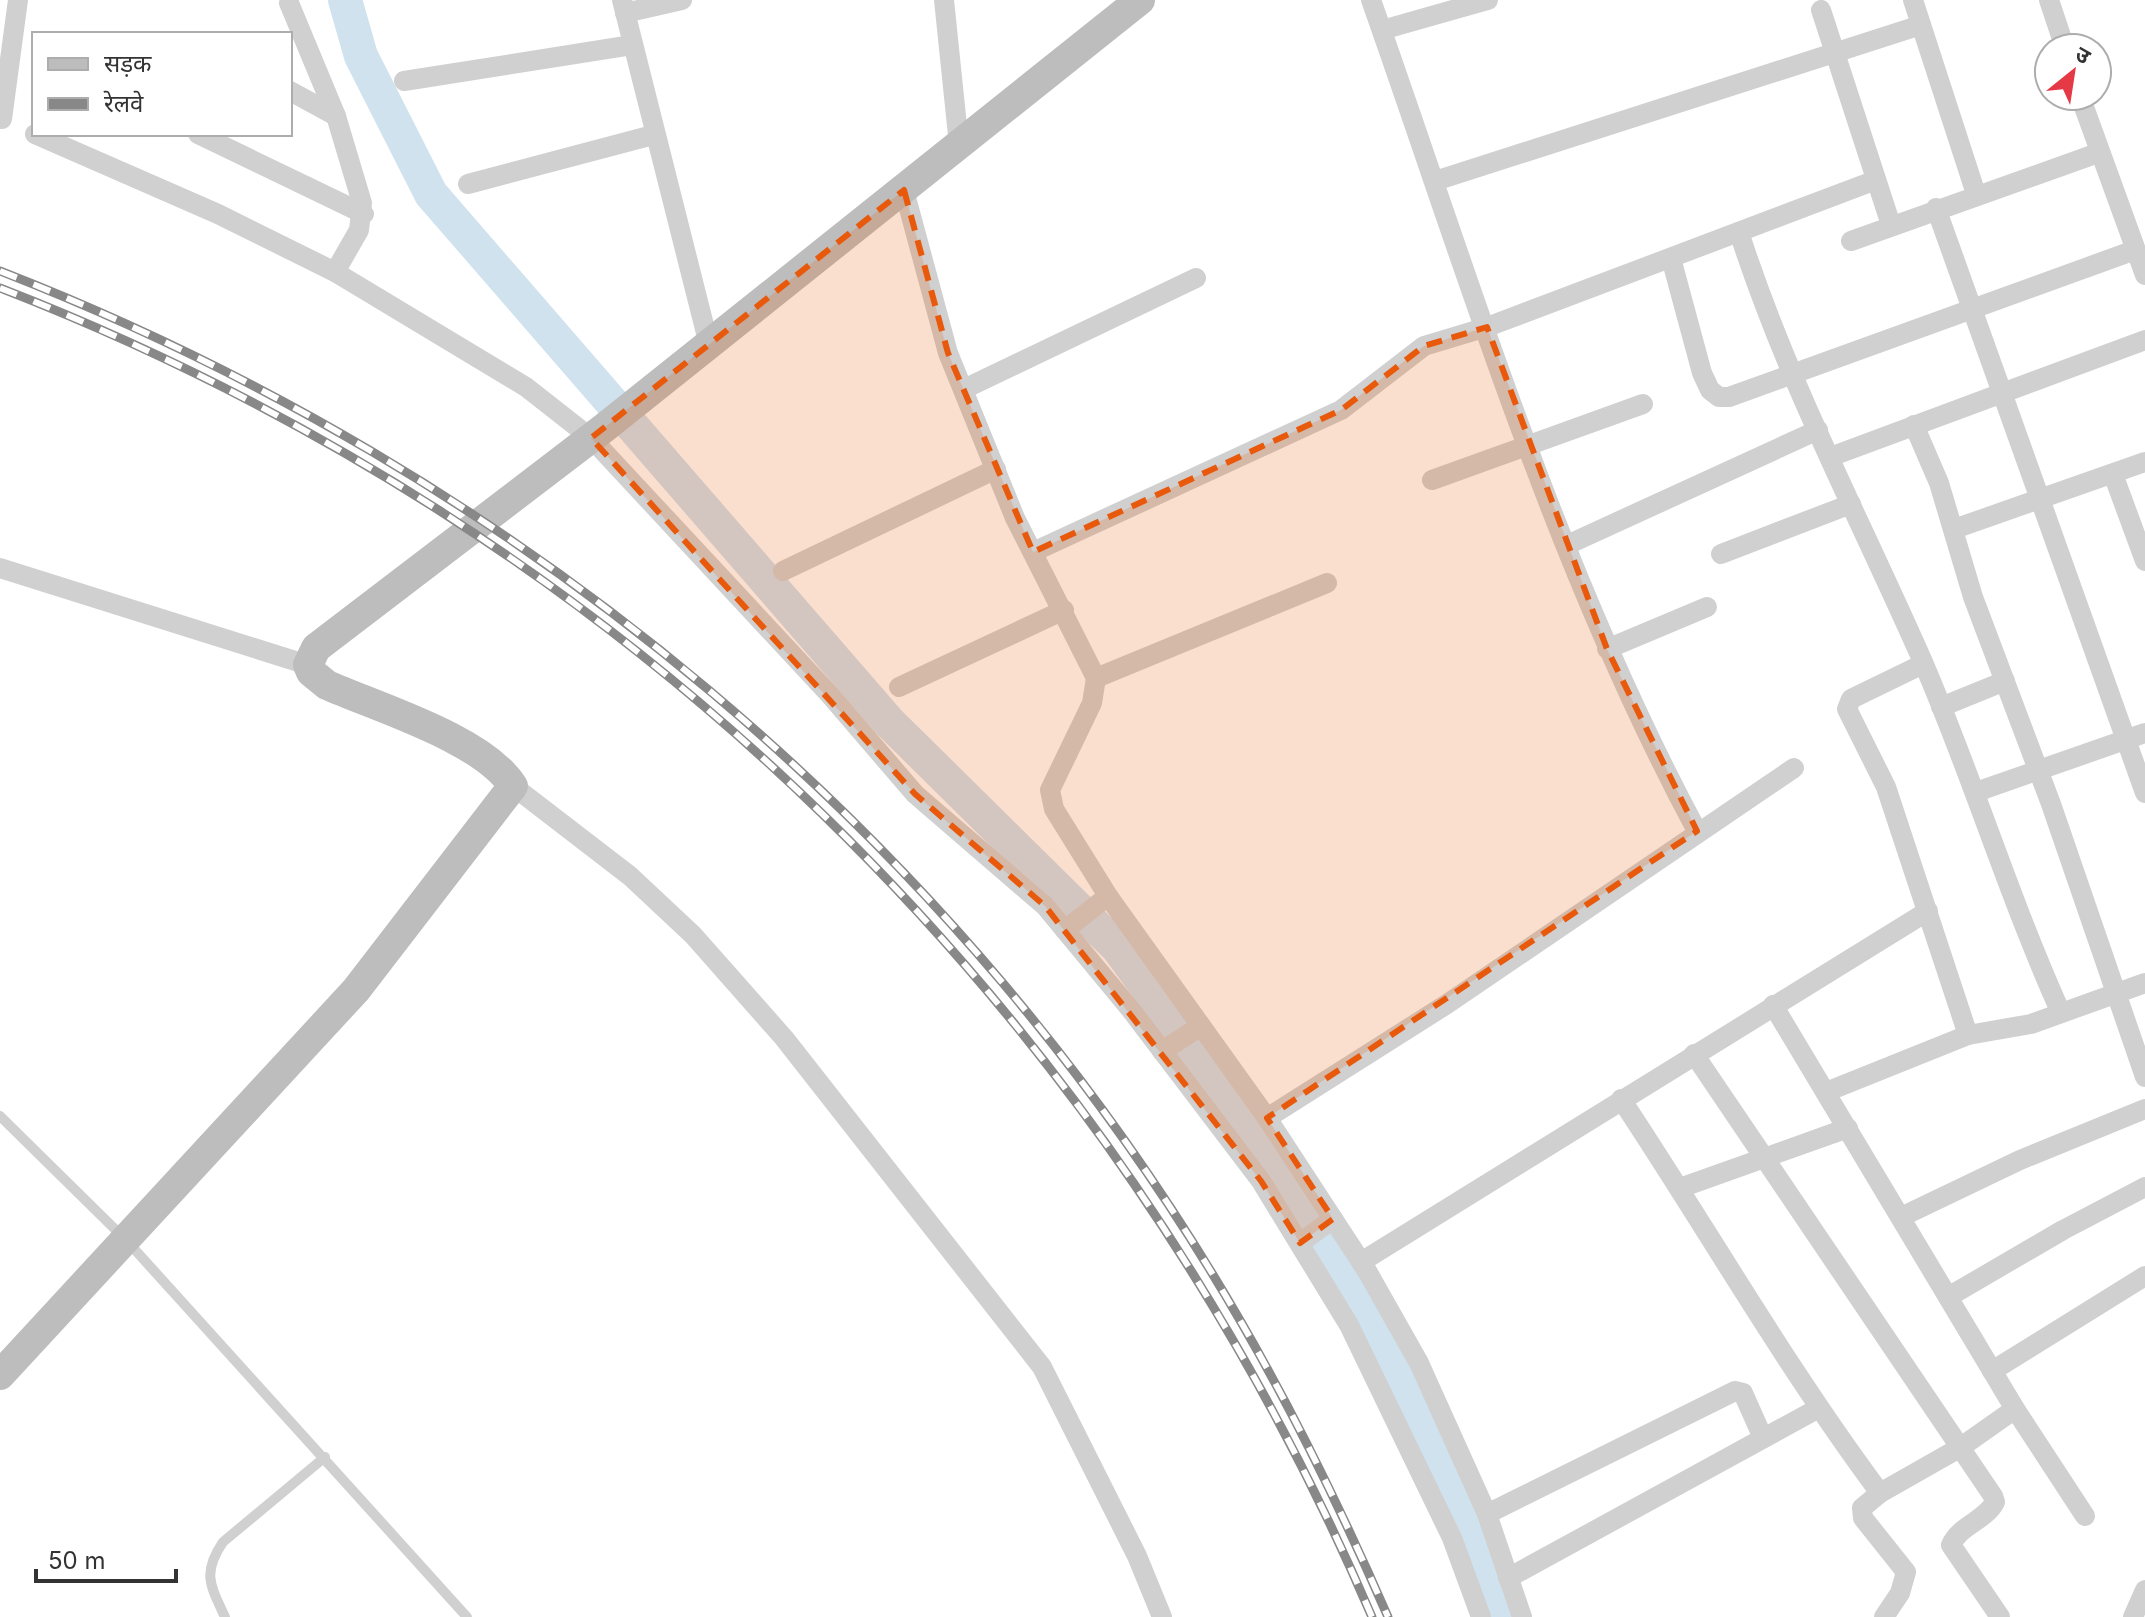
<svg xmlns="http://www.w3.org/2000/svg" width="2145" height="1617" font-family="Inter,'Noto Sans Devanagari',sans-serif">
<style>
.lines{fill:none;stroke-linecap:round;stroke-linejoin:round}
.river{stroke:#cfe2ee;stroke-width:34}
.lane{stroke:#d0d0d0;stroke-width:10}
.street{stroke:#d0d0d0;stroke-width:20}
.secondary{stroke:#bdbdbd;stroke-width:30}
.rail-casing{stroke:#888;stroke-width:9}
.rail{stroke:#fff;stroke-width:6;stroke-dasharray:18;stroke-linecap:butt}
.marked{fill:#e8590c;fill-opacity:0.2;stroke:#e8590c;stroke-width:6;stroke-dasharray:16 10;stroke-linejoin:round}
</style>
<rect width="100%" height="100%" fill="#fff"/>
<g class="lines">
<polyline class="river" points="345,0 361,56 431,194 888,721 1118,948 1272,1159 1375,1332 1437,1458 1499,1617"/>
<g class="lane">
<polyline points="0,1116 127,1241 467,1617"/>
<path d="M225 1617C210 1585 202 1573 223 1542L325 1457"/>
</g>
<g class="street">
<polyline points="622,0 709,345"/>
<polyline points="944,0 959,145"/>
<path d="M1371 0C1470 280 1556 569 1697 831"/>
<polyline points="1913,0 1976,194"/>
<polyline points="2049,0 2065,48"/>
<polyline points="289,3 336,116 362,203 359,230 335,272"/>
<polyline points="1821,10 1891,225"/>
<polyline points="625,13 682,0"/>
<polyline points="1382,30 1488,0"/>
<polyline points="404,81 632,45"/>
<polyline points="290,91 336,116"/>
<polyline points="2080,96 2145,275"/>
<polyline points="2,119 18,0"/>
<polyline points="35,134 218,214 335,272 526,387 591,438 830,695 915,794 1045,906 1131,1010 1261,1181 1349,1325 1452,1538 1481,1617"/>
<polyline points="198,134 364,214"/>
<polyline points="1435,181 1921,25"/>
<polyline points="468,184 653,135"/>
<polyline points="904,190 948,353 1015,518 1096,678 1092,703 1050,790 1054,809 1108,896 1267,1118 1367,1271 1419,1363 1487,1514 1522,1617"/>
<polyline points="1936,208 2145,793"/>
<path d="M1739 232C1787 381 1860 519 1923 662 1973 778 2009 898 2061 1013"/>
<polyline points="1851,241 2098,153"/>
<polyline points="1671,258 1702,373 1710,390 1719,397 1729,397 2135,250"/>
<polyline points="964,389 1196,278"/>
<polyline points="1914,425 1939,483 1973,597 2051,804 2145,1077"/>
<polyline points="1830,457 2145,340"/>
<polyline points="2113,474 2145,561"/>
<polyline points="1432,480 1643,404"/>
<polyline points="1954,529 2145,462"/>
<polyline points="1567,545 1818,430"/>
<polyline points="1033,552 1341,410 1424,346 1487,327 1876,180"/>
<polyline points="1721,554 1851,504"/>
<polyline points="0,568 308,665"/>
<polyline points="783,571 996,469"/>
<polyline points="1607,649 1707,607"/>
<polyline points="1923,664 1851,699 1847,709 1886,787 1968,1035"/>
<polyline points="1096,678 1327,583"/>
<polyline points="899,687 1064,610"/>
<polyline points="1941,707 2005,681"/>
<polyline points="513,786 630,876 693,935 784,1038 1042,1367 1137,1556 1162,1617"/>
<polyline points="1976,792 2145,733"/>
<polyline points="1065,930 1108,896"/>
<polyline points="1773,1005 2015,1409 2085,1516"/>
<polyline points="1162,1051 1201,1026"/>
<path d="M1694 1054 1993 1496 1995 1502C1985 1521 1960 1525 1951 1545L2000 1617"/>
<polyline points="1826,1092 1968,1035 2031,1024 2145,983"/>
<path d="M1621 1099C1708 1230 1786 1367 1880 1493"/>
<polyline points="1267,1118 1447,1004 1794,768"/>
<polyline points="1680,1188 1848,1128"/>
<polyline points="1901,1217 2020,1160 2145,1109"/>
<polyline points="1300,1243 1333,1219"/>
<polyline points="1361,1262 1928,911"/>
<polyline points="1948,1297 2063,1230 2145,1187"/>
<polyline points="1992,1371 2145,1276"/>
<polyline points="1487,1514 1735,1391 1743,1393 1763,1438"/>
<polyline points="1508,1578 1817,1409"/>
<polyline points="1884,1617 1900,1593 1906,1572 1863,1518 1862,1508 1880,1493 1961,1447 2015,1409"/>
<polyline points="2133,1617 2145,1590"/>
</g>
<path class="secondary" d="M0 1375 356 990 513 786C483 739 379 708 327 685L311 672 308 665 316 648 604 428 1140 0"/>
<g class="rail-casing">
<g id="rail">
<path d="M0 271C517 472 963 840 1241 1322 1296 1417 1344 1516 1388 1617"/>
<path d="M0 288C624 530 1109 1003 1372 1617"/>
</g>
</g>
<use href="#rail" class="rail"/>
</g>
<path class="marked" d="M904 190 948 353 1033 552 1341 410 1424 346 1487 327 1607 649 1697 831 1267 1118 1333 1219 1300 1243 1261 1181 1045 906 915 794 591 438Z"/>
<rect x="32" y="32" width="260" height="104" fill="#ffffff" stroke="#adadad" stroke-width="2"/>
<rect x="48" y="58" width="40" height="12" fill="#bdbdbd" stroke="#adadad" stroke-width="2"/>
<text x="104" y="72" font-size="24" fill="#333333">सड़क</text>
<rect x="48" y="98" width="40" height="12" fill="#888888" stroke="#adadad" stroke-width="2"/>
<text x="104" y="112" font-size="24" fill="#333333">रेलवे</text>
<g transform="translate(2073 72) rotate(30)"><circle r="38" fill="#ffffff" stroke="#adadad" stroke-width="2"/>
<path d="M0-6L14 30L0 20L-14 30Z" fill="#e63946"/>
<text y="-12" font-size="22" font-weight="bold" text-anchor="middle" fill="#333333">उ</text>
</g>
<path d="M36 1569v12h140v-12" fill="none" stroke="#333333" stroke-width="4"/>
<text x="48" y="1569" font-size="24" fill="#333333" stroke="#ffffff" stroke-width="6" paint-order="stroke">50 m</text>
</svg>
